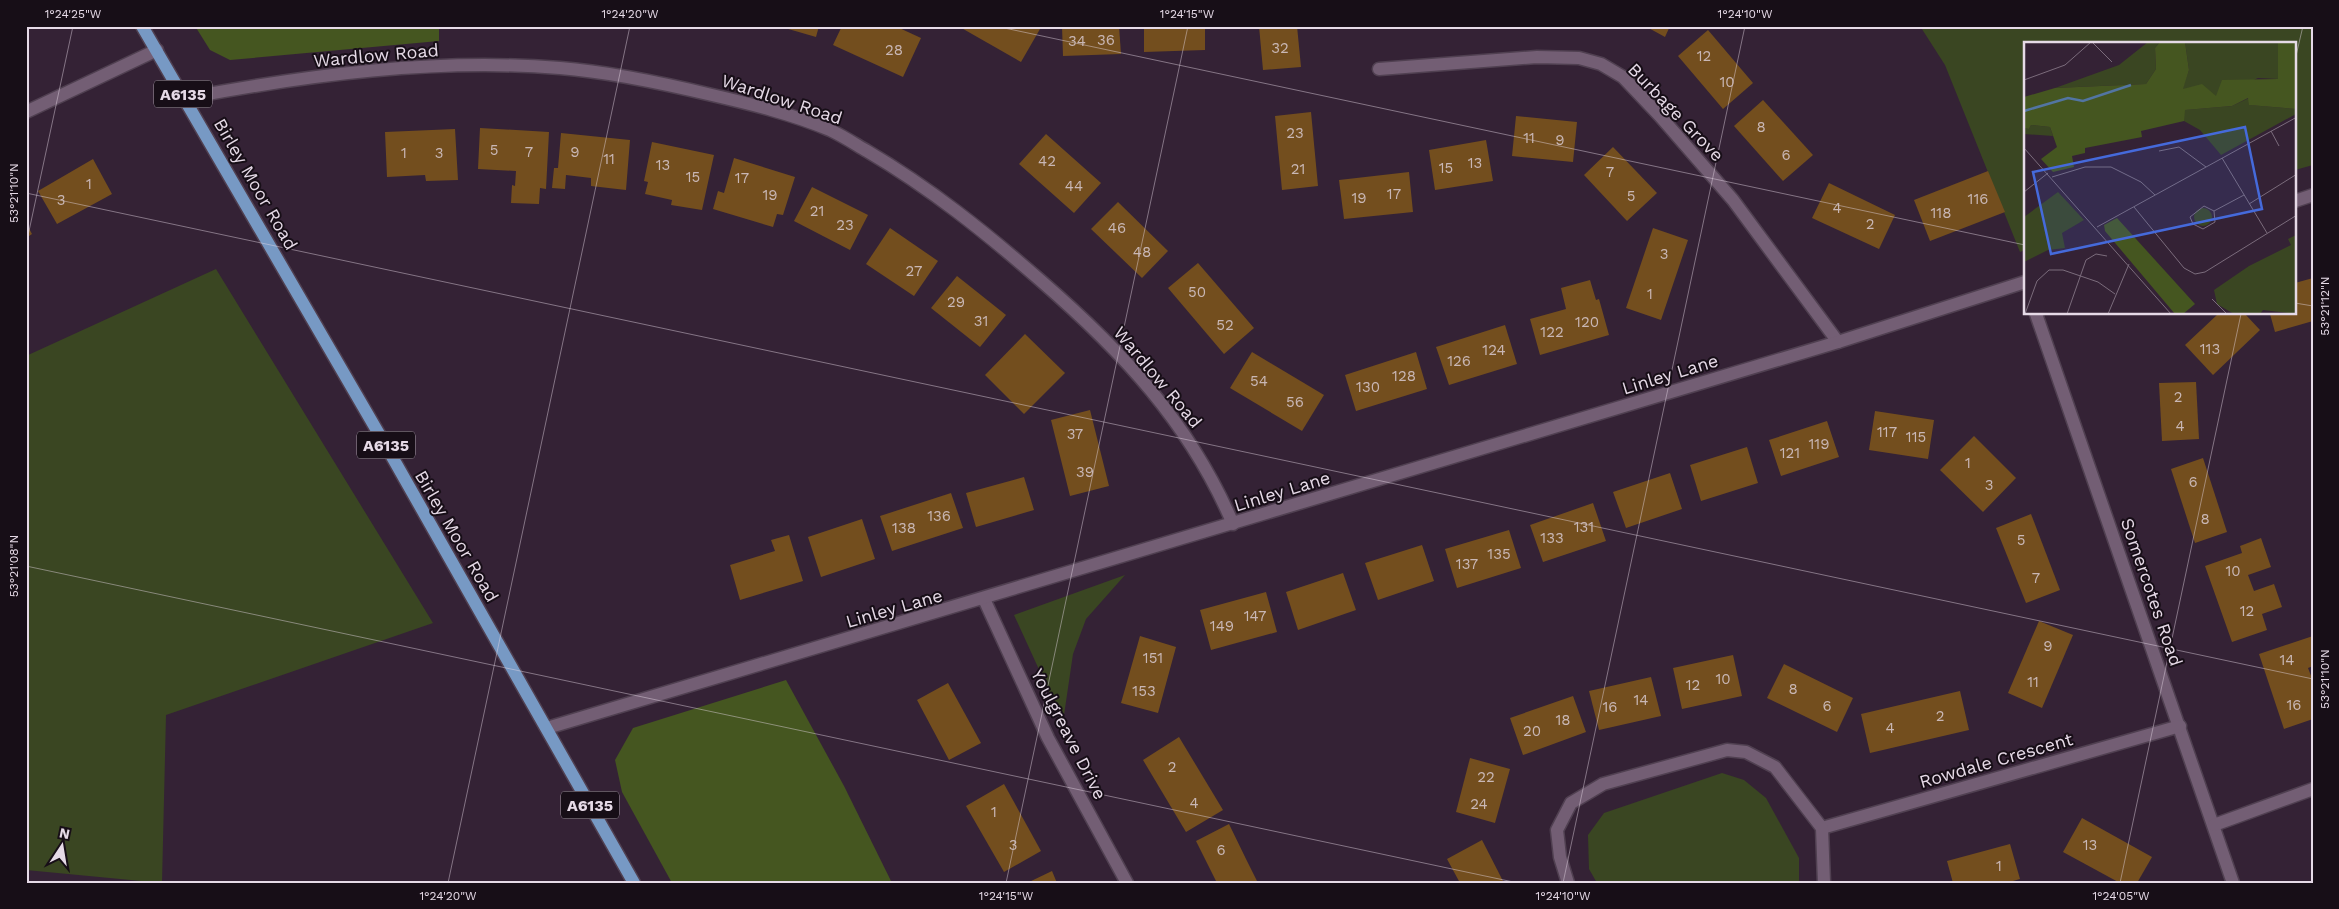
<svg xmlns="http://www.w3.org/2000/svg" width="2339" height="909" font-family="'Work Sans',sans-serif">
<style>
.green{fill:#3a4622}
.forest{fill:#455620}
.building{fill:#734e1e}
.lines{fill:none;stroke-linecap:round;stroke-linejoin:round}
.street-casing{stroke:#504051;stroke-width:15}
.secondary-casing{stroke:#504051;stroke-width:15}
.primary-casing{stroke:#504051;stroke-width:15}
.street{stroke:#735e74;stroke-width:12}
.secondary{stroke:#735e74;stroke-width:12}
.primary{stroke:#7799c4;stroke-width:12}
.ticks{fill:none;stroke:#e6dae7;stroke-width:1;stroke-opacity:0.45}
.labels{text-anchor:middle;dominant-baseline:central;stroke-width:4;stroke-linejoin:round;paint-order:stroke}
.number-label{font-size:15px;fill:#c9b7b5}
.shield{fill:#170e17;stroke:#a89da9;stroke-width:1}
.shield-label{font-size:16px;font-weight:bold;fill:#e6dae7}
.street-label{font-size:18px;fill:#e6dae7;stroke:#170e17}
.inset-river{fill:none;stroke:#5275a2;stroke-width:2.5}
.inset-road{fill:none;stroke:#7b6c7c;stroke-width:1}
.view{fill:#456adb;fill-opacity:0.15;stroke:#456adb;stroke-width:2.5}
.inset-edge{fill:none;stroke:#e6dae7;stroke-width:2.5}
.neatline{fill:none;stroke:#e6dae7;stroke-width:2}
.ticks-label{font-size:12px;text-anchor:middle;fill:#e6dae7}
</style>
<rect width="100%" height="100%" fill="#342235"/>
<g class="green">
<polygon points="1920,26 2313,26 2313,165 2295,170 2295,44 2025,44 2025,250 2020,252 1945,65"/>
<polygon points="216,269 433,623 166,715 162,883 26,870 26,356"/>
<polygon points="1125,575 1086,619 1073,654 1063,722 1014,615"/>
<polygon points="1722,773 1744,780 1766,798 1799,858 1799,883 1597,883 1589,869 1588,835 1604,813"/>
</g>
<g class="forest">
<polygon points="195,26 439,26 439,41 230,60 210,50"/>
<polygon points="786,680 844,786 892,883 672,883 622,792 615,760 633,728"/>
</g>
<g class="building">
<polygon points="778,26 819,26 816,37"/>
<polygon points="842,26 895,26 921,38 903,77 833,45"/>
<polygon points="958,26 1036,26 1040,29 1021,62"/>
<polygon points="1062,26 1119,26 1121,54 1063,56"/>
<polygon points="1144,26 1205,26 1205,50 1144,52"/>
<polygon points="1259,26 1297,26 1301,67 1263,70"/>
<polygon points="1645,26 1670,26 1665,37"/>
<polygon points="1708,30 1753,83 1723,109 1678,56"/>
<polygon points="1763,100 1813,155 1783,181 1734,126"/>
<polygon points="1311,112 1318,186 1282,190 1275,116"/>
<polygon points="1516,116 1577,122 1573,162 1512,156"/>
<polygon points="480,128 549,132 546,189 540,188 539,204 511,203 512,185 515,186 516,171 478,169"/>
<polygon points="455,129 458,180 426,181 425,175 387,177 385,132"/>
<polygon points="561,133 630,140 626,190 591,186 591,178 566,175 565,189 552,188 554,168 558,168"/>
<polygon points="1046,134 1101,183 1074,213 1019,164"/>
<polygon points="1486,140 1493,181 1435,190 1429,150"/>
<polygon points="652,142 714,155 702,210 671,205 672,200 645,194 648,182 644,181"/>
<polygon points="1613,147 1657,193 1627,221 1584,175"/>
<polygon points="734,158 795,177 783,215 777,214 773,227 713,209 718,191 724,193"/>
<polygon points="93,159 112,194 57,224 38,191"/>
<polygon points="1988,171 2005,212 1930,241 1914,200"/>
<polygon points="1409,172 1413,212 1344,219 1339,180"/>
<polygon points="1829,183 1895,215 1879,249 1812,218"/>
<polygon points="812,187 868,215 850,250 794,221"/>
<polygon points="1118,202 1168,251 1142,278 1091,229"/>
<polygon points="26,223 32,234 26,238"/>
<polygon points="890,228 938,261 914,296 866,264"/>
<polygon points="1653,228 1688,240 1661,320 1626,308"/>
<polygon points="1198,263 1254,328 1224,354 1168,288"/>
<polygon points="957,276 1006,315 980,347 931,308"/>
<polygon points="2313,278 2313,321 2275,332 2270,314 2295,314 2295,283"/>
<polygon points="1590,280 1596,300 1599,299 1609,335 1540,355 1530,319 1566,309 1561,288"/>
<polygon points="2218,314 2245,314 2260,330 2213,375 2185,345"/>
<polygon points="1505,325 1517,364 1449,385 1436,347"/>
<polygon points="1025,334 1065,373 1024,414 985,375"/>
<polygon points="1252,352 1324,395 1302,431 1230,388"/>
<polygon points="1416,352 1427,389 1356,411 1345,375"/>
<polygon points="2196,382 2199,439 2162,441 2159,383"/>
<polygon points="1090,410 1109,486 1070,496 1051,420"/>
<polygon points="1875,411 1934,420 1928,459 1869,450"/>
<polygon points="1827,421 1839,457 1781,476 1769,440"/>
<polygon points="1974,436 2016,478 1983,512 1940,470"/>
<polygon points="1747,447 1758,483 1701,501 1690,465"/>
<polygon points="2203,458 2227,532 2195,543 2171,469"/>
<polygon points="1670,473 1682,509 1626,528 1613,492"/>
<polygon points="1024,477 1034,510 976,527 966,493"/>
<polygon points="951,493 963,528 892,551 880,516"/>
<polygon points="1593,503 1606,541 1543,562 1530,525"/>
<polygon points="2031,514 2060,590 2026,603 1996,528"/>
<polygon points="862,519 875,559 821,577 808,537"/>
<polygon points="1509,530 1521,568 1457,588 1445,549"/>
<polygon points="789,535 803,581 740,600 730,565 775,551 771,540"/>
<polygon points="2261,538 2271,567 2248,575 2254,591 2274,584 2282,607 2262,614 2267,630 2232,642 2205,566 2242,553 2240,546"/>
<polygon points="1422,545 1434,581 1378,600 1365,563"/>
<polygon points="1343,573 1356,610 1298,630 1286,592"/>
<polygon points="1266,592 1277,632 1211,650 1200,610"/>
<polygon points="2039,621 2073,635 2042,708 2008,693"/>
<polygon points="1140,636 1176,647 1158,713 1121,703"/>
<polygon points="2313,636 2313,666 2308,668 2313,681 2313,719 2284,729 2259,654"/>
<polygon points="1733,655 1742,696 1682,709 1673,668"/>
<polygon points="1784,664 1853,698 1837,732 1767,698"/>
<polygon points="1651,677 1661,716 1599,730 1589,691"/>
<polygon points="948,683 981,743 949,760 917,700"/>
<polygon points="1960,691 1969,730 1870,753 1861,714"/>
<polygon points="1573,696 1586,732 1523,755 1510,718"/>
<polygon points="1179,737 1223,810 1186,832 1143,760"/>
<polygon points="1470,758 1510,769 1495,823 1456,812"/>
<polygon points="1004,784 1041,851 1004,872 966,806"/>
<polygon points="2082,818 2152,857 2137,883 2120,883 2063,852"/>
<polygon points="1229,824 1246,859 1258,883 1217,883 1196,841"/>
<polygon points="1482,840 1504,883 1460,883 1447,859"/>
<polygon points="2010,844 2020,879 2006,883 1953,883 1947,861"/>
<polygon points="1052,871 1057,883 1027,883"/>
</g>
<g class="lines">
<g class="street-casing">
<g id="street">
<polyline points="1379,69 1537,57 1579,58 1601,64 1623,77 1660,116 1733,200 1838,342"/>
<path d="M186 98C308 75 435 58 560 68 611 72 662 83 712 95 751 104 792 114 830 130 843 136 855 144 867 151 930 188 985 232 1040 280 1122 351 1190 423 1233 524"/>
<polyline points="26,112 157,50"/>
<polyline points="2036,314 2233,883"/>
<polyline points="984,599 1048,738 1127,883"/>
<polyline points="2214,825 2313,789"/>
<polyline points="1822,828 2180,726"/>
<polyline points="1568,883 1560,857 1557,830 1571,803 1603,784 1727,750 1746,752 1775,767 1822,828 1824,883"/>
</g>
</g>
<g class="secondary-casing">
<g id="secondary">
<polyline points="2295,201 2313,195"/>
<polyline points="547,728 1838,342 2025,282"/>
</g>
</g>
<g class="primary-casing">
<polyline id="primary" points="142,26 386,446 634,883"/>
</g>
<use href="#street" class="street"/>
<use href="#secondary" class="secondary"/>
<use href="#primary" class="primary"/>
</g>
<path class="ticks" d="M995 26 2025 245M2295 60 2303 26M26 193 2313 679M26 245 73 26M2295 303 2313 306M26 566 1518 883M448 883 630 26M1006 883 1188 26M1563 883 1745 26M2120 883 2241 314"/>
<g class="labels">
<g class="number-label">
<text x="1106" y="40">36</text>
<text x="1077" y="41">34</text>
<text x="1280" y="48">32</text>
<text x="894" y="50">28</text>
<text x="1704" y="56">12</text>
<text x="1727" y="82">10</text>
<text x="1761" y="127">8</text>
<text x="1295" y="133">23</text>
<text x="1529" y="138">11</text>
<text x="1560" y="140">9</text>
<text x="494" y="150">5</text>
<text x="529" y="152">7</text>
<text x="575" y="152">9</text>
<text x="404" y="153">1</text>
<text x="439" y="153">3</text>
<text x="1786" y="155">6</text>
<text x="609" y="159">11</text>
<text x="1047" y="161">42</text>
<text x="1475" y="163">13</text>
<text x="663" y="165">13</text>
<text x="1446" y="168">15</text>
<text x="1298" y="169">21</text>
<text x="1610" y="172">7</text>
<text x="693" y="177">15</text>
<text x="742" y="178">17</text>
<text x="89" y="184">1</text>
<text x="1074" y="186">44</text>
<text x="1394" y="194">17</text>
<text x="770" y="195">19</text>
<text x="1631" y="196">5</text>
<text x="1359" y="198">19</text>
<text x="1978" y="199">116</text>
<text x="61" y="200">3</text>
<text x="1837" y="208">4</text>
<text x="817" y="211">21</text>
<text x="1941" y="213">118</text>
<text x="1870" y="224">2</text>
<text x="845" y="225">23</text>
<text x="1117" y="228">46</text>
<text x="1142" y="252">48</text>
<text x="1664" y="254">3</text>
<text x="914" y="271">27</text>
<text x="1197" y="292">50</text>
<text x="1650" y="294">1</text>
<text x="956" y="302">29</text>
<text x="981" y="321">31</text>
<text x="1587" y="322">120</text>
<text x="1225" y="325">52</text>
<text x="1552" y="332">122</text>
<text x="2210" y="349">113</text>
<text x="1494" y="350">124</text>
<text x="1459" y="361">126</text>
<text x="1404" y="376">128</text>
<text x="1259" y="381">54</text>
<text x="1368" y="387">130</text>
<text x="2178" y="397">2</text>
<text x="1295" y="402">56</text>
<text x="2180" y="426">4</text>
<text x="1887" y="432">117</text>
<text x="1075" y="434">37</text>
<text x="1916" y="437">115</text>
<text x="1819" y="444">119</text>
<text x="1790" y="453">121</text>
<text x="1968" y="463">1</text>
<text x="1085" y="472">39</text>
<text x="2193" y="482">6</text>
<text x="1989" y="485">3</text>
<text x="939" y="516">136</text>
<text x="2205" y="519">8</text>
<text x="1584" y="527">131</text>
<text x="904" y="528">138</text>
<text x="1552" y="538">133</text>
<text x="2021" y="540">5</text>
<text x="1499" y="554">135</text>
<text x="1467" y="564">137</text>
<text x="2233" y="571">10</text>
<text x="2036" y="578">7</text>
<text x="2247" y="611">12</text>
<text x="1255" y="616">147</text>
<text x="1222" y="626">149</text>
<text x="2048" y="646">9</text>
<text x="1153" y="658">151</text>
<text x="2287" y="660">14</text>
<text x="1723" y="679">10</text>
<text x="2033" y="682">11</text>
<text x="1693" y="685">12</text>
<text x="1793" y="689">8</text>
<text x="1144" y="691">153</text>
<text x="1641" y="700">14</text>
<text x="2294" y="705">16</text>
<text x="1827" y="706">6</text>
<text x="1610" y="707">16</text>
<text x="1940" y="716">2</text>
<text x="1563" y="720">18</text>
<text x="1890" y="728">4</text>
<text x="1532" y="731">20</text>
<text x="1172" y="767">2</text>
<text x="1486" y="777">22</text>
<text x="1194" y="803">4</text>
<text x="1479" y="804">24</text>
<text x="994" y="812">1</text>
<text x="1013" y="845">3</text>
<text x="2090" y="845">13</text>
<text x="1221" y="850">6</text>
<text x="1999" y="866">1</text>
</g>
<g class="shield">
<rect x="154" y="80.5" width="58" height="27" rx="4"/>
<rect x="357" y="431.5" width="58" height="27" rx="4"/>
<rect x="561" y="791.5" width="58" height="27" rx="4"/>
</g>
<g class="shield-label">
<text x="183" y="94">A6135</text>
<text x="386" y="445">A6135</text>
<text x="590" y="805">A6135</text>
</g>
<g class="street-label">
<text transform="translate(376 55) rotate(-5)">Wardlow Road</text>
<text transform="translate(782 99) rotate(18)">Wardlow Road</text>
<text transform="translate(1676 112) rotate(46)">Burbage Grove</text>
<text transform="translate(256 184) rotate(60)">Birley Moor Road</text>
<text transform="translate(1670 374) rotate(-17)">Linley Lane</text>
<text transform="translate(1158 377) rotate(50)">Wardlow Road</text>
<text transform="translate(1282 491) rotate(-17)">Linley Lane</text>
<text transform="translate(457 536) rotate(60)">Birley Moor Road</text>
<text transform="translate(2152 592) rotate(71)">Somercotes Road</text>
<text transform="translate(894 608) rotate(-16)">Linley Lane</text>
<text transform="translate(1069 734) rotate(63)">Youlgreave Drive</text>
<text transform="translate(1996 760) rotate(-16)">Rowdale Crescent</text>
</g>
</g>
<g transform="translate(2024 42)">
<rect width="272" height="272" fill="#342235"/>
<path d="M124 0H136L131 6 132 27 122 42 31 46 95 23ZM161 0H254V37L234 36 192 55 158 48 165 28ZM225 56 226 63 272 67V72L197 113 176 88 160 79V68L208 64ZM7 83 26 85 29 94 0 92V86L5 87ZM34 150 60 178 38 191 41 206 24 208 0 220V175ZM170 175a9 9 0 1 1 18 0a9 9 0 1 1-18 0ZM272 193V272L239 268 236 272H210L193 262 190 248 225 224 267 203 264 197Z" fill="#3a4622"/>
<path d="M136 0H161L165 28 159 47 178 42 192 54 198 38 254 37V0H272V67L225 63 224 56 208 64 161 68 160 79 117 89 118 95 61 106V111L48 114 50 125 29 130 17 117 33 105 26 85 7 83 5 87 0 86V55L31 46 122 42 132 27 131 6ZM93 176 171 262 159 272H151L81 189 80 183Z" fill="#455620"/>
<path class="inset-river" d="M0 69 44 56 59 59 107 43"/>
<path class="inset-road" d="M68 0 88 20M0 38 41 23 67 0M247 89 255 104M0 106 147 272M135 109 155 105 182 125M198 116 243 191M28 135 61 125H87L117 140 131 153M0 150 24 131M225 162 273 132M110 165 160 226 171 232 181 230 273 173M190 169 180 164 166 175 169 182 179 187 191 180 190 169 220 153M73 185 273 75M188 257 203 272M1 272 13 239 25 228H39L74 240 91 252M43 272 62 218 72 212 83 214M84 272 105 222"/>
<path class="view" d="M221 85 238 167 27 212 9 130Z"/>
<rect width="272" height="272" class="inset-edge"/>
</g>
<rect width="2339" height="909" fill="none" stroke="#170e17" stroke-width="55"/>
<g transform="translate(62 846) rotate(12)" stroke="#170e17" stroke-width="4" paint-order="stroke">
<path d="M0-4L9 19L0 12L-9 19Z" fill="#e6dae7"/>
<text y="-8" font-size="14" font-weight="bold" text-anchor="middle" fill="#e6dae7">N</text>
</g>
<rect x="28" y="28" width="2284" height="854" class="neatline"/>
<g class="ticks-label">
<text x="73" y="18">1°24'25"W</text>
<text x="630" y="18">1°24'20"W</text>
<text x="1187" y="18">1°24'15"W</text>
<text x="1745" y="18">1°24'10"W</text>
<text transform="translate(14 193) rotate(-90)" y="4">53°21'10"N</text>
<text transform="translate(2325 306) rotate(-90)" y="4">53°21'12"N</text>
<text transform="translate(14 566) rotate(-90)" y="4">53°21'08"N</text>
<text transform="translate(2325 679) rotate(-90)" y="4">53°21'10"N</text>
<text x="448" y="900">1°24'20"W</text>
<text x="1006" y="900">1°24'15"W</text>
<text x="1563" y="900">1°24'10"W</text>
<text x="2121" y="900">1°24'05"W</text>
</g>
</svg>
